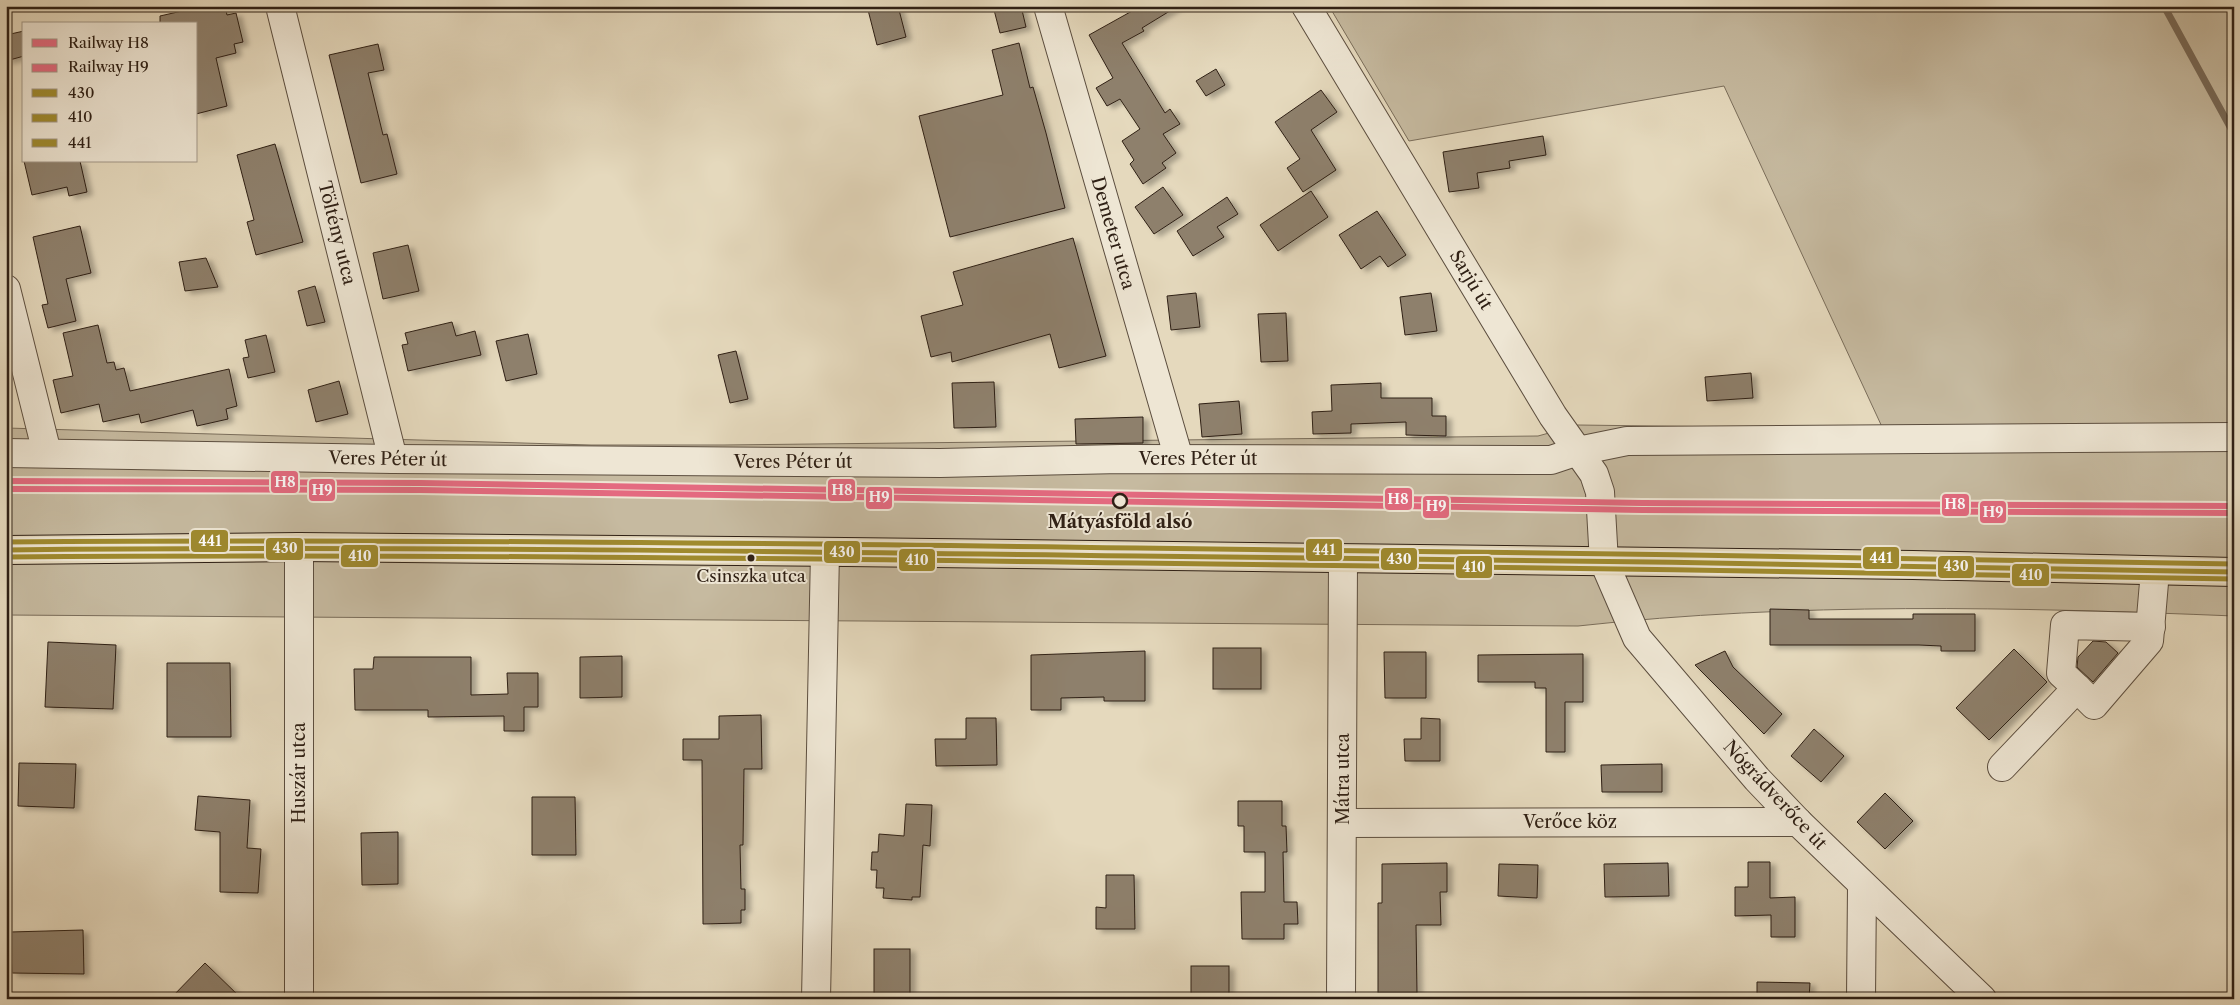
<svg xmlns="http://www.w3.org/2000/svg" width="2240" height="1005" font-family="'Libre Caslon Text',serif">
<style>
.green{fill:#c6baa0;stroke:#7a6d5a}
.lines{fill:none;stroke-linecap:round;stroke-linejoin:round}
.stream{stroke:#776958;stroke-width:7}
.building{fill:#8e806c;stroke:#2f2015;filter:url(#shadow)}
.minor-casing{stroke:#5c4e3f;stroke-width:30}
.major-casing{stroke:#2f2015;stroke-width:30}
.minor{stroke:#eee6d4;stroke-width:28}
.major{stroke:#e5d9bd;stroke-width:28}
.bus-1-casing{stroke:#eee6d4;stroke-width:9}
.bus-2-casing{stroke:#eee6d4;stroke-width:9}
.bus-3-casing{stroke:#eee6d4;stroke-width:9}
.bus-1{stroke:#9f8a2e;stroke-width:5}
.bus-2{stroke:#9f8a2e;stroke-width:5}
.bus-3{stroke:#9f8a2e;stroke-width:5}
.rail-1-casing{stroke:#eee6d4;stroke-width:10}
.rail-2-casing{stroke:#eee6d4;stroke-width:10}
.rail-1{stroke:#e46a80;stroke-width:6}
.rail-2{stroke:#e46a80;stroke-width:6}
.stop-dot{fill:#eee6d4;stroke:#2f2015;stroke-width:2.5}
.bus-dot{fill:#2f2015;stroke:#eee6d4;stroke-width:2}
.labels{text-anchor:middle;dominant-baseline:central;stroke-width:4;stroke-linejoin:round;paint-order:stroke}
.bus-label{font-size:17px;fill:#2f2015;stroke:#eee6d4}
.street-label{font-size:18px;fill:#2f2015;stroke:#eee6d4}
.stop-label{font-size:18px;font-weight:bold;fill:#2f2015;stroke:#eee6d4}
.line-badge{stroke:#eee6d4;stroke-width:2}
.badge-label{font-size:14px;text-anchor:middle;font-weight:bold;fill:#fff}
</style>
<defs>
<filter id="shadow"><feDropShadow dx="5.5" dy="3" stdDeviation="2.5" flood-color="#0004"/></filter>
</defs>
<rect width="100%" height="100%" fill="#e5d9bd"/>
<filter id="stains"><feTurbulence type="fractalNoise" baseFrequency=".004" numOctaves="4"/><feColorMatrix values="0 0 0 0 .2 0 0 0 0 .09 0 0 0 0 .02 0 0 0 .5 -.17"/></filter>
<radialGradient id="worn" r=".72"><stop offset=".6" stop-color="#630" stop-opacity="0"/><stop offset="1" stop-color="#630" stop-opacity=".3"/></radialGradient>
<path class="green" d="M1329 6H2234V616C2016 607 1795 602 1578 626L6 615V428L591 445H724L1538 436 1578 425 1883 429 1724 86 1409 141Z"/>
<g class="lines">
<polyline class="stream" points="2164,6 2234,134"/>
</g>
<g class="building">
<polygon points="204,6 225,6 227,15 236,13 243,42 234,44 236,53 216,58 227,106 196,114 196,24 160,24 160,16"/>
<polygon points="867,6 898,6 906,37 877,45"/>
<polygon points="993,6 1021,6 1026,27 1000,33"/>
<polygon points="1141,6 1178,6 1142,28 1144,31 1122,43 1165,113 1170,109 1180,124 1163,134 1176,153 1162,163 1166,168 1143,184 1130,164 1134,160 1122,141 1140,129 1120,99 1107,106 1096,88 1113,78 1089,35"/>
<polygon points="24,31 24,56 6,61 6,35"/>
<polygon points="1019,43 1030,88 1033,87 1046,133 1065,208 950,237 919,116 1003,95 992,50"/>
<polygon points="378,44 384,70 368,73 383,135 387,134 397,174 361,183 329,55"/>
<polygon points="1216,69 1225,85 1206,96 1196,81"/>
<polygon points="1321,90 1337,112 1311,130 1336,170 1303,192 1287,168 1300,159 1275,122"/>
<polygon points="1543,136 1546,155 1509,161 1510,168 1477,173 1479,188 1449,192 1443,152"/>
<polygon points="275,144 303,242 256,255 247,222 254,220 237,155"/>
<polygon points="24,161 80,161 87,192 69,196 67,187 32,195"/>
<polygon points="1163,187 1183,215 1154,234 1135,207"/>
<polygon points="1311,191 1328,217 1278,251 1260,225"/>
<polygon points="1227,197 1238,214 1217,227 1224,237 1193,256 1177,231"/>
<polygon points="1377,211 1406,255 1388,267 1380,256 1361,269 1339,235"/>
<polygon points="80,226 91,273 66,279 76,321 48,328 42,305 48,304 33,237"/>
<polygon points="1073,238 1106,356 1059,368 1050,334 952,362 951,352 931,357 921,316 963,305 953,272"/>
<polygon points="408,245 419,291 383,299 373,253"/>
<polygon points="206,258 218,287 185,291 179,262"/>
<polygon points="315,286 325,322 307,326 298,291"/>
<polygon points="1196,293 1200,327 1171,330 1167,296"/>
<polygon points="1431,293 1437,331 1405,335 1400,297"/>
<polygon points="1286,313 1288,361 1261,362 1258,314"/>
<polygon points="452,322 456,336 475,331 481,355 408,371 402,345 408,344 405,333"/>
<polygon points="98,325 107,363 114,362 116,370 124,368 130,391 229,369 237,406 226,409 228,419 197,426 193,410 141,423 139,414 103,422 99,404 61,413 53,380 73,376 63,333"/>
<polygon points="528,334 537,374 506,381 496,341"/>
<polygon points="266,335 275,372 248,378 243,358 249,357 245,340"/>
<polygon points="736,351 748,399 730,403 718,355"/>
<polygon points="1751,373 1753,398 1707,401 1705,377"/>
<polygon points="339,381 348,414 316,422 308,390"/>
<polygon points="994,382 996,427 954,428 952,383"/>
<polygon points="1381,383 1381,398 1432,398 1432,416 1446,416 1446,436 1406,435 1406,422 1351,424 1351,433 1313,434 1312,412 1332,411 1331,385"/>
<polygon points="1239,401 1242,434 1202,437 1199,404"/>
<polygon points="1143,417 1143,443 1076,444 1075,419"/>
<polygon points="1770,609 1809,610 1809,619 1913,619 1913,614 1975,614 1975,651 1941,651 1941,646 1919,645 1770,645"/>
<polygon points="2093,641 2106,642 2118,653 2093,682 2077,667 2078,657"/>
<polygon points="48,642 116,645 113,709 45,707"/>
<rect x="1213" y="648" width="48" height="41"/>
<polygon points="2014,649 2047,682 1989,740 1956,708"/>
<polygon points="1145,651 1145,701 1104,701 1104,697 1061,698 1061,710 1031,710 1031,655"/>
<polygon points="1725,651 1733,667 1782,714 1764,734 1695,665"/>
<polygon points="1384,652 1426,652 1426,698 1385,698"/>
<polygon points="1583,654 1583,702 1565,702 1565,752 1546,752 1546,688 1535,688 1535,682 1478,682 1478,655"/>
<polygon points="622,656 622,697 580,698 580,657"/>
<polygon points="374,657 471,657 471,695 508,694 507,673 538,673 538,707 524,707 524,731 504,731 504,716 428,717 428,710 355,710 354,669 373,669"/>
<polygon points="167,663 230,663 231,737 167,737"/>
<polygon points="761,715 762,769 744,769 743,845 740,845 741,889 745,889 745,910 741,910 741,923 703,924 702,760 683,760 683,739 719,739 719,716"/>
<polygon points="966,718 996,718 997,765 936,766 935,739 966,739"/>
<polygon points="1421,718 1440,719 1440,761 1405,761 1404,739 1421,739"/>
<polygon points="1814,729 1844,756 1821,782 1791,756"/>
<polygon points="19,763 76,764 74,808 18,806"/>
<polygon points="1662,764 1662,792 1602,792 1601,765"/>
<polygon points="1885,793 1913,821 1885,849 1857,822"/>
<polygon points="198,796 250,800 247,848 261,849 258,893 220,892 220,832 195,830"/>
<polygon points="532,797 575,797 576,855 532,855"/>
<polygon points="1238,801 1282,801 1282,826 1286,826 1287,852 1283,852 1284,902 1297,902 1298,924 1284,924 1284,939 1242,939 1241,892 1265,892 1265,852 1244,852 1244,826 1238,826"/>
<polygon points="906,804 932,805 930,846 923,845 920,897 912,897 912,900 883,898 884,888 876,888 877,870 871,870 872,852 878,852 879,834 904,836"/>
<polygon points="398,832 398,884 362,885 361,833"/>
<polygon points="1748,862 1770,862 1770,898 1795,897 1795,937 1771,937 1771,915 1735,916 1735,887 1748,887"/>
<polygon points="1447,863 1447,892 1440,892 1441,925 1416,925 1417,993 1378,993 1378,903 1382,903 1382,864"/>
<polygon points="1668,863 1669,896 1605,897 1604,864"/>
<polygon points="1499,864 1538,865 1537,898 1498,896"/>
<polygon points="1106,875 1134,875 1135,929 1096,929 1096,907 1106,908"/>
<polygon points="83,930 84,974 12,973 10,932"/>
<rect x="874" y="949" width="36" height="47"/>
<polygon points="205,963 242,999 170,999"/>
<rect x="1191" y="966" width="38" height="33"/>
<polygon points="1757,982 1810,983 1809,999 1757,999"/>
</g>
<g class="lines">
<g class="minor-casing">
<g id="minor">
<polyline points="280,6 393,459"/>
<polyline points="1048,6 1179,459"/>
<polyline points="1306,6 1553,416 1594,474 1600,492 1604,562 1637,638 1757,779 1798,822 1982,999"/>
<polyline points="6,289 47,453"/>
<polyline points="6,453 393,459 940,463 1121,459 1551,460 1578,451 1627,441 2234,437"/>
<polyline points="299,547 299,999"/>
<polyline points="2077,688 2061,673 2065,625 2151,627"/>
<polyline points="2002,767 2077,688 2094,705 2149,641 2155,571"/>
<polyline points="1343,823 1798,822"/>
<polyline points="816,999 825,552"/>
<polyline points="1341,999 1343,559"/>
<polyline points="1861,999 1862,886"/>
</g>
</g>
<g class="major-casing">
<polyline id="major" points="6,550 299,547 846,552 1913,565 2234,572"/>
</g>
<use href="#minor" class="minor"/>
<use href="#major" class="major"/>
<g class="bus-1-casing">
<path id="bus-1" d="M6 550C383 546 760 551 1137 556 1503 560 1868 564 2234 572"/>
</g>
<g class="bus-2-casing">
<path id="bus-2" d="M6 557C383 554 760 558 1137 563 1503 567 1868 572 2234 579"/>
</g>
<g class="bus-3-casing">
<path id="bus-3" d="M6 542C383 539 760 543 1137 548 1503 552 1868 557 2234 564"/>
</g>
<use href="#bus-1" class="bus-1"/>
<use href="#bus-2" class="bus-2"/>
<use href="#bus-3" class="bus-3"/>
<g class="rail-1-casing">
<polyline id="rail-1" points="6,481 420,483 1642,503 2234,506"/>
</g>
<g class="rail-2-casing">
<polyline id="rail-2" points="6,489 420,490 1642,510 2234,513"/>
</g>
<use href="#rail-1" class="rail-1"/>
<use href="#rail-2" class="rail-2"/>
</g>
<circle class="stop-dot" cx="1120" cy="501" r="7"/>
<circle class="bus-dot" cx="751" cy="558" r="4.5"/>
<g class="labels">
<g class="bus-label">
<text x="751" y="576">Csinszka utca</text>
</g>
<g class="street-label">
<text transform="translate(337 233) rotate(76)">Töltény utca</text>
<text transform="translate(1113 233) rotate(74)">Demeter utca</text>
<text transform="translate(1471 280) rotate(59)">Sarjú út</text>
<text transform="translate(388 459) rotate(1)">Veres Péter út</text>
<text x="1198" y="459">Veres Péter út</text>
<text x="793" y="462">Veres Péter út</text>
<text transform="translate(299 773) rotate(-90)">Huszár utca</text>
<text transform="translate(1343 779) rotate(-90)">Mátra utca</text>
<text transform="translate(1775 795) rotate(47)">Nógrádverőce út</text>
<text x="1570" y="822">Verőce köz</text>
</g>
<g class="stop-label">
<text x="1120" y="522">Mátyásföld alsó</text>
</g>
</g>
<g class="line-badge">
<rect x="270" y="470" width="29" height="24" rx="5" fill="#e46a80"/>
<rect x="308" y="478" width="28" height="24" rx="5" fill="#e46a80"/>
<rect x="827" y="478" width="29" height="24" rx="5" fill="#e46a80"/>
<rect x="865" y="486" width="28" height="24" rx="5" fill="#e46a80"/>
<rect x="1384" y="487" width="29" height="24" rx="5" fill="#e46a80"/>
<rect x="1941" y="493" width="29" height="24" rx="5" fill="#e46a80"/>
<rect x="1422" y="495" width="28" height="24" rx="5" fill="#e46a80"/>
<rect x="1979" y="500" width="28" height="24" rx="5" fill="#e46a80"/>
<rect x="190" y="529" width="39" height="24" rx="5" fill="#9f8a2e"/>
<rect x="265" y="537" width="39" height="24" rx="5" fill="#9f8a2e"/>
<rect x="1305" y="538" width="38" height="24" rx="5" fill="#9f8a2e"/>
<rect x="823" y="540" width="38" height="24" rx="5" fill="#9f8a2e"/>
<rect x="340" y="544" width="39" height="24" rx="5" fill="#9f8a2e"/>
<rect x="1862" y="546" width="38" height="24" rx="5" fill="#9f8a2e"/>
<rect x="1380" y="547" width="38" height="24" rx="5" fill="#9f8a2e"/>
<rect x="898" y="548" width="38" height="24" rx="5" fill="#9f8a2e"/>
<rect x="1937" y="555" width="38" height="24" rx="5" fill="#9f8a2e"/>
<rect x="1455" y="555" width="38" height="24" rx="5" fill="#9f8a2e"/>
<rect x="2011" y="563" width="39" height="24" rx="5" fill="#9f8a2e"/>
</g>
<g class="badge-label">
<text x="285" y="487">H8</text>
<text x="322" y="495">H9</text>
<text x="842" y="495">H8</text>
<text x="879" y="502">H9</text>
<text x="1398" y="504">H8</text>
<text x="1955" y="509">H8</text>
<text x="1436" y="511">H9</text>
<text x="1993" y="517">H9</text>
<text x="210" y="546">441</text>
<text x="285" y="553">430</text>
<text x="1324" y="555">441</text>
<text x="842" y="557">430</text>
<text x="360" y="561">410</text>
<text x="1881" y="563">441</text>
<text x="1399" y="564">430</text>
<text x="917" y="565">410</text>
<text x="1956" y="571">430</text>
<text x="1474" y="572">410</text>
<text x="2031" y="580">410</text>
</g>
<rect width="2240" height="1005" fill="none" stroke="#e5d9bd" stroke-width="25"/>
<rect x="8" y="8" width="2225" height="990" fill="none" stroke="#2f2015" stroke-width="2.5"/>
<rect x="12" y="12" width="2215" height="980" fill="none" stroke="#2f2015"/>
<rect x="22" y="22" width="175" height="140" fill="#eee6d4" stroke="#a29788"/>
<rect x="32" y="39" width="25" height="8" fill="#e46a80" stroke="#a29788"/>
<text x="68" y="48" font-size="15" fill="#2f2015">Railway H8</text>
<rect x="32" y="64" width="25" height="8" fill="#e46a80" stroke="#a29788"/>
<text x="68" y="72" font-size="15" fill="#2f2015">Railway H9</text>
<rect x="32" y="89" width="25" height="8" fill="#9f8a2e" stroke="#a29788"/>
<text x="68" y="98" font-size="15" fill="#2f2015">430</text>
<rect x="32" y="114" width="25" height="8" fill="#9f8a2e" stroke="#a29788"/>
<text x="68" y="122" font-size="15" fill="#2f2015">410</text>
<rect x="32" y="139" width="25" height="8" fill="#9f8a2e" stroke="#a29788"/>
<text x="68" y="148" font-size="15" fill="#2f2015">441</text>
<rect width="100%" height="100%" filter="url(#stains)"/>
<rect width="100%" height="100%" fill="url(#worn)"/>
</svg>
